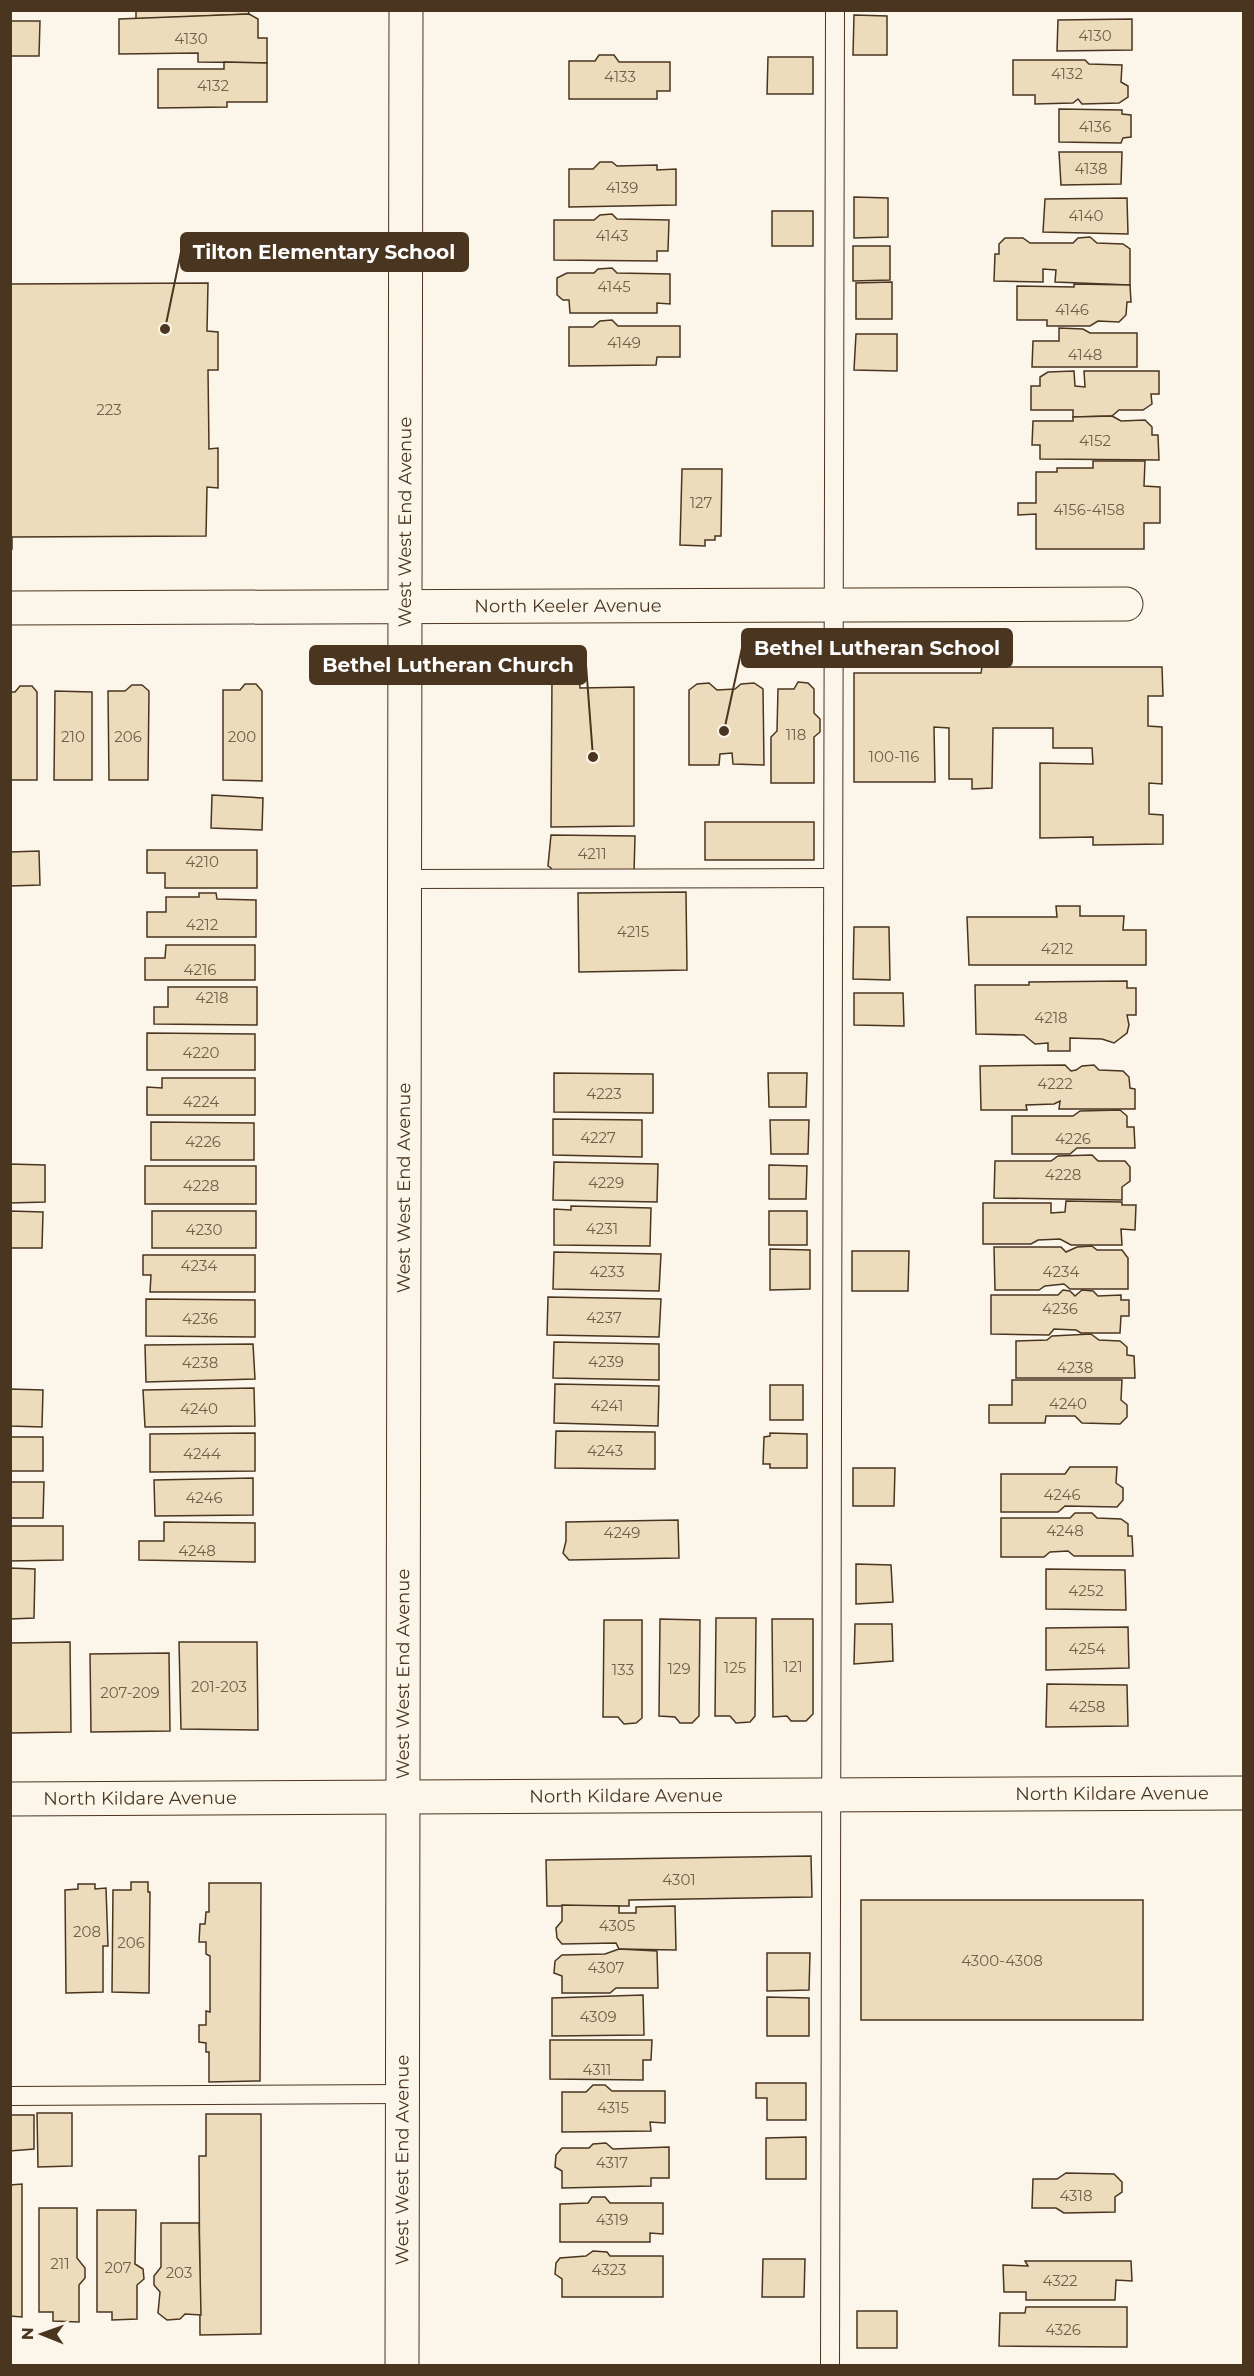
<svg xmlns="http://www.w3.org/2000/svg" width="1254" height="2376" font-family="Montserrat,sans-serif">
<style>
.building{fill:#ecdcbc;stroke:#4a3520;stroke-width:1.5}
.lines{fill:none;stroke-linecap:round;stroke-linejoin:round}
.service-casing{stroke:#4a3520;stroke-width:20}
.minor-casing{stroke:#4a3520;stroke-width:35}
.service{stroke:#fbf6e9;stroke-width:18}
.minor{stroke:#fbf6e9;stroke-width:33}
.labels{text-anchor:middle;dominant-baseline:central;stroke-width:4.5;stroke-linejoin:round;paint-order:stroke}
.number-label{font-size:15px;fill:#725f47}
.street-label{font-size:18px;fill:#4a3520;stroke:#fbf6e9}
.leader{fill:none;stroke:#4a3520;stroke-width:2}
.callout-dot{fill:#4a3520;stroke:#fbf6e9;stroke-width:2}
.callout{fill:#4a3520;stroke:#4a3520;stroke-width:2}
.callout-label{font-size:20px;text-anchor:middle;font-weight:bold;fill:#fff}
</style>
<rect width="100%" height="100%" fill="#fbf6e9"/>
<g class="building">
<polygon points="136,10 248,10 249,14 136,19"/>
<polygon points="249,14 258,19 258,38 267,38 267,63 198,62 198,53 119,54 119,19"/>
<polygon points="854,15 887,16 887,55 853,55"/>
<polygon points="1132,19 1132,50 1057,51 1058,20"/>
<polygon points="10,21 40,21 39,56 10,56"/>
<polygon points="599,55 614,55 619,62 670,62 670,91 657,91 657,99 569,99 569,61 595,61"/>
<polygon points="768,57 813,57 813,94 767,94"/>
<polygon points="1013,60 1085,60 1089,64 1122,65 1121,82 1128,86 1128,97 1119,103 1082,104 1078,99 1073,103 1035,104 1035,95 1013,95"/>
<polygon points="224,62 267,63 267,102 227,102 227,107 158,108 158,69 224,69"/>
<polygon points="1059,109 1122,110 1122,114 1131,115 1131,137 1123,138 1121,143 1059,142"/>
<polygon points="1059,152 1122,152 1121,184 1061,185"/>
<polygon points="600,162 612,162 617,166 657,165 657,170 676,169 676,205 569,207 569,169 593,169"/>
<polygon points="854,197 888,198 888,237 854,238"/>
<polygon points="1127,198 1128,234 1043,232 1045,199"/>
<rect x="772" y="211" width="41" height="35"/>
<polygon points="612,214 617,219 669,220 668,251 657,251 657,261 554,260 554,220 594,220 600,215"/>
<polygon points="1090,237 1097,243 1123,244 1130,249 1130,285 1055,282 1056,270 1043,269 1043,282 994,281 995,254 999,254 999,244 1005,238 1023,238 1030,243 1073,243 1078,238"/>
<polygon points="853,246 890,246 890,280 853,281"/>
<polygon points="612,268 617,273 670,274 670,304 657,303 657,313 570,313 569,300 563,300 557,295 557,278 567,273 594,273 598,269"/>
<polygon points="892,282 892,319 856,319 856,283"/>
<polygon points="208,283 207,331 218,332 218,370 208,370 209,449 218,448 218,488 207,487 206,536 12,537 12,549 10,549 10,284"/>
<polygon points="1074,284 1130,285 1131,302 1127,302 1126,315 1119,322 1098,321 1090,326 1047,326 1047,320 1017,320 1017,286 1074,287"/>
<polygon points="612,320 618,326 680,326 680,357 657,357 656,365 569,366 569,327 593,327 600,321"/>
<polygon points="1059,328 1083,329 1090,333 1137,333 1137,367 1032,367 1033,341 1059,341"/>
<polygon points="856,334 897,334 897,371 854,370"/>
<polygon points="1074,371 1075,386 1085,387 1084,371 1159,371 1159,394 1151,394 1152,404 1143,410 1119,410 1112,416 1073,417 1073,410 1031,410 1031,386 1040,386 1040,377 1048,372"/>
<polygon points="1112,416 1121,421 1145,420 1152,427 1152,435 1158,435 1159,460 1040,459 1040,445 1032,445 1033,421 1073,421 1073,417"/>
<polygon points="1093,461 1145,461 1144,486 1160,487 1160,523 1144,523 1144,549 1036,549 1036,514 1018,515 1018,503 1036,503 1036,472 1057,472 1057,468 1093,468"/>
<polygon points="682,469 722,469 721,536 715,536 715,540 705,540 705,546 680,545"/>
<polygon points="982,667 1162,667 1163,696 1148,696 1148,726 1162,727 1162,784 1149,783 1149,814 1163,815 1163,844 1093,845 1093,837 1040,838 1040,763 1093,764 1092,748 1053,748 1053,728 993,728 992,788 972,789 972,779 949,779 949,728 934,727 935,782 854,782 854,673 981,673"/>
<polygon points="552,677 579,677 580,688 634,687 634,826 551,827"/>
<polygon points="798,682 808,683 814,689 814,713 820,719 820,732 814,737 814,783 771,783 771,737 777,731 778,689 794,689"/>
<polygon points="709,683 717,690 735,689 741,684 754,683 763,689 764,765 733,764 732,753 720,754 719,765 689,765 689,690 697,684"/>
<polygon points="245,684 256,684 262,691 262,781 223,780 223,690 240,690"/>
<polygon points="132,685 142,685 149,691 148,780 109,780 108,691 125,691"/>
<polygon points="20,686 32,686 37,692 37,780 10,780 10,692 15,692"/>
<polygon points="55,691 92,692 92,780 54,780"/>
<polygon points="212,795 263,798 262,830 211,828"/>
<rect x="705" y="822" width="109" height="38"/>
<polygon points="551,835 635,836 634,874 551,873 551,868 548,866"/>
<polygon points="147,850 257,850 257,888 165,888 165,873 147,873"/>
<polygon points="39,851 40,885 10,886 10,852"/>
<polygon points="686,892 687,970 579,972 578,893"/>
<polygon points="199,893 216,893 217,899 256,900 256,937 147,937 147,912 166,912 166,897 199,897"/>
<polygon points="1056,906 1080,906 1080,916 1124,916 1123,930 1146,930 1146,965 969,965 967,917 1057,917"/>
<polygon points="854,927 889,927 890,980 853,979"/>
<polygon points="166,945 255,945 255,980 145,980 145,958 165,958"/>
<polygon points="1127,981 1127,988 1136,988 1136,1015 1127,1015 1129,1025 1127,1033 1114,1043 1102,1039 1070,1038 1070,1051 1048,1051 1048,1043 1035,1044 1024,1035 976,1034 975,985 1029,985 1029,982"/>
<polygon points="168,987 257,987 257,1025 154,1024 154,1007 168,1007"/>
<polygon points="854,993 903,993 904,1026 854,1025"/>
<polygon points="147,1033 255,1034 255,1070 147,1070"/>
<polygon points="1065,1065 1071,1071 1076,1070 1082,1066 1094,1065 1099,1070 1123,1071 1129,1077 1130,1088 1135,1089 1135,1109 1059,1109 1060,1101 1054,1104 1026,1105 1027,1110 981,1110 980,1066"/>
<polygon points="554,1073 653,1074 653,1113 554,1112"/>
<polygon points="768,1073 807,1073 806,1107 769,1107"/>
<polygon points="162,1078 255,1078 255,1115 147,1115 147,1087 162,1088"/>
<polygon points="1120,1110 1127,1116 1127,1127 1134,1127 1135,1148 1077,1148 1070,1154 1012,1154 1012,1116 1073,1116 1080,1111"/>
<polygon points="553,1119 642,1120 642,1157 553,1155"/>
<polygon points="770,1120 809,1120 808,1154 771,1154"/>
<polygon points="151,1122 254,1123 254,1160 151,1160"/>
<polygon points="1092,1155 1098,1161 1125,1161 1130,1167 1130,1181 1122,1187 1122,1200 994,1198 995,1161 1051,1161 1058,1156"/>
<polygon points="554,1162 658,1164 657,1202 553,1200"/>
<polygon points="10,1164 45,1165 45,1202 10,1203"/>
<polygon points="769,1165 807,1166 806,1199 769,1199"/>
<rect x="145" y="1166" width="111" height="38"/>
<polygon points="1066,1201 1122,1202 1122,1205 1136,1205 1135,1230 1121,1229 1122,1245 1071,1245 1060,1239 1038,1240 1031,1244 983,1244 983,1203 1051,1203 1051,1213 1065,1212"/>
<polygon points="571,1206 651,1208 650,1246 554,1245 554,1209 571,1210"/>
<polygon points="10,1211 43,1212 42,1248 10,1248"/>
<rect x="152" y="1211" width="104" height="37"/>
<rect x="769" y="1211" width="38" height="34"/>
<polygon points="1092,1246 1097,1250 1122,1250 1128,1258 1128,1289 1070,1289 1064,1284 1045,1286 1039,1290 995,1290 994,1247 1061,1247 1066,1252 1077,1247"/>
<polygon points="770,1249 810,1250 810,1289 770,1290"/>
<polygon points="852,1251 909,1251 908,1291 852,1291"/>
<polygon points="554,1252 661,1254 659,1291 553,1289"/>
<polygon points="143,1255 255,1255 255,1292 150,1292 151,1275 143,1275"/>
<polygon points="1063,1290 1070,1291 1075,1296 1082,1290 1093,1291 1098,1296 1121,1295 1121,1300 1129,1300 1129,1316 1121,1316 1120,1333 1081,1333 1076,1330 1054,1329 1049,1335 991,1334 991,1295 1058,1295"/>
<polygon points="548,1297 661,1299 659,1337 547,1335"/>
<polygon points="146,1299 255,1300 255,1337 146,1336"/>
<polygon points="1091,1334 1099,1340 1120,1341 1127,1347 1127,1355 1134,1356 1135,1378 1016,1378 1016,1341 1047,1340 1052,1336"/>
<polygon points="554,1342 659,1344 659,1380 553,1378"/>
<polygon points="253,1344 255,1379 146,1382 145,1345"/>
<polygon points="1012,1380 1122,1380 1121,1400 1127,1405 1127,1417 1120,1424 1082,1423 1075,1416 1046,1416 1045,1423 989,1423 989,1405 1012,1405"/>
<polygon points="555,1384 659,1386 658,1426 554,1423"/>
<rect x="770" y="1385" width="33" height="35"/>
<polygon points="254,1388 255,1426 145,1427 143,1390"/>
<polygon points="10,1389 43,1390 42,1427 10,1426"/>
<polygon points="556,1431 655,1432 655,1469 555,1468"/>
<polygon points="255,1433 255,1471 150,1472 150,1434"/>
<polygon points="770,1433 807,1434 807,1468 770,1468 770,1464 763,1464 764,1437 770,1436"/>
<rect x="10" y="1437" width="33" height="34"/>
<polygon points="1070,1467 1117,1467 1116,1483 1123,1488 1123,1500 1117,1507 1065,1506 1058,1512 1001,1512 1001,1474 1065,1474"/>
<polygon points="853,1468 895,1468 894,1506 853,1506"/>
<polygon points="253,1478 253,1515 155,1516 154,1480"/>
<polygon points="10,1482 44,1482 43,1518 10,1518"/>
<polygon points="1075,1513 1092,1513 1097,1518 1121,1519 1128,1524 1128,1536 1132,1536 1133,1556 1074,1556 1068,1551 1050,1552 1044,1557 1001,1557 1001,1518 1070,1518"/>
<polygon points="678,1520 679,1558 569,1560 563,1553 566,1541 566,1522"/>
<polygon points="164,1522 255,1523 255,1562 139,1560 139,1541 164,1541"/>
<polygon points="10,1526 63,1526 63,1560 10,1561"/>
<polygon points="856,1564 891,1565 893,1602 856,1604"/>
<polygon points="10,1568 35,1569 34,1618 10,1619"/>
<polygon points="1046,1569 1125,1570 1126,1610 1046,1609"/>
<polygon points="716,1618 756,1618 755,1716 750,1722 736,1723 730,1716 715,1716"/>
<polygon points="660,1619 700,1620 699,1716 692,1723 680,1723 675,1717 659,1716"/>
<polygon points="772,1619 813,1619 813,1714 806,1721 791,1721 787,1716 773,1717"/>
<polygon points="604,1620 642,1620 642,1718 636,1723 624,1724 618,1717 603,1717"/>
<polygon points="855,1624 892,1624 893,1661 854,1664"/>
<polygon points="1128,1627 1129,1668 1046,1670 1046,1628"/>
<polygon points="70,1642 71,1732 10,1733 10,1643"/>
<polygon points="179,1642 257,1642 258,1730 181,1729"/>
<polygon points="169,1653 170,1731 91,1732 90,1654"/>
<polygon points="1047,1684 1127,1685 1128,1726 1046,1727"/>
<polygon points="811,1856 812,1897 629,1900 629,1906 547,1906 546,1860"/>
<polygon points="131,1882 148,1882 148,1892 150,1892 149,1993 112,1992 113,1890 131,1890"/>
<polygon points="209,1883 261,1883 260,2081 209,2082 209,2052 206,2052 206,2043 199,2042 199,2025 206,2025 206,2011 210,2012 210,1956 206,1954 206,1942 199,1942 200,1924 205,1924 206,1912 209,1912"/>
<polygon points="78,1884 95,1884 95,1889 106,1888 108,1946 103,1946 103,1992 66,1993 65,1890 78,1889"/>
<rect x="861" y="1900" width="282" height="120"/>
<polygon points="562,1905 619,1906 619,1913 636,1913 636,1907 675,1906 676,1950 619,1949 616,1943 562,1944 557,1938 556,1928 562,1921"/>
<polygon points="619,1949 657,1951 658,1988 616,1988 610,1993 562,1993 562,1976 554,1973 555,1961 562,1955 605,1954"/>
<polygon points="767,1953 810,1953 809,1990 767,1991"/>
<polygon points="643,1995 644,2035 552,2036 552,1998"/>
<polygon points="767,1997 809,1998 809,2036 767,2036"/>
<polygon points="550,2040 652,2040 651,2060 643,2060 643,2080 550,2079"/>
<polygon points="756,2083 806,2083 806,2120 767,2120 767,2098 756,2098"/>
<polygon points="593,2085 605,2085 612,2091 665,2091 665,2123 650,2122 651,2131 562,2132 562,2092 586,2092"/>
<polygon points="37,2113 72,2113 72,2166 38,2167"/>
<polygon points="206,2114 261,2114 261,2334 200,2335 199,2156 206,2156"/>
<polygon points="10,2115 34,2115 34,2149 10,2151"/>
<polygon points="806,2137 806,2179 766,2179 766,2138"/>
<polygon points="606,2143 613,2149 669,2147 669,2178 651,2178 651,2186 562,2188 562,2171 555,2167 556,2155 562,2148 589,2148 593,2144"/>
<polygon points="1066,2173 1114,2174 1122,2182 1122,2192 1115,2197 1115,2212 1064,2213 1056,2208 1032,2208 1033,2179 1057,2179"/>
<polygon points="22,2184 22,2317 10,2316 10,2185"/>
<polygon points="592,2197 605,2197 610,2203 663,2203 663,2234 650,2233 650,2242 560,2242 560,2204 588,2203"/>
<polygon points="39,2208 77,2208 77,2258 85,2268 85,2278 79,2285 79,2322 53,2321 53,2312 39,2312"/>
<polygon points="97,2210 136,2210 135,2264 143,2269 144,2279 137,2285 137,2319 112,2320 112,2312 97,2312"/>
<polygon points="161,2223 199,2223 201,2315 185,2314 180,2319 167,2320 158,2313 160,2292 154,2285 154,2276 161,2267"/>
<polygon points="593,2251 607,2252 610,2256 663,2256 663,2297 562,2297 562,2279 555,2274 556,2263 560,2258 586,2256"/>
<polygon points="763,2259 805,2259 804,2297 762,2297"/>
<polygon points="1025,2261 1131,2261 1132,2281 1116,2280 1115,2300 1026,2300 1026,2292 1004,2292 1003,2265 1028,2266"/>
<polygon points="1026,2307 1127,2307 1127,2347 999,2346 1000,2313 1025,2313"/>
<rect x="857" y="2311" width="40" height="37"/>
</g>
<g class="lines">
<g class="service-casing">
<g id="service">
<polyline points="404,879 833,878"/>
<polyline points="10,2096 402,2094"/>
<polyline points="830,2366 835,10"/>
</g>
</g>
<g class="minor-casing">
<g id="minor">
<path id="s1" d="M10 608 1126 604"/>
<path id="s2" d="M10 1799 1244 1793"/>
<path id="s3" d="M402 2366 406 10"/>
</g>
</g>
<use href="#service" class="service"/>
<use href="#minor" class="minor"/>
</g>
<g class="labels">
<g class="number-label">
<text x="1095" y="35">4130</text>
<text x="191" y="38">4130</text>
<text x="1067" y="73">4132</text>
<text x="620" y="76">4133</text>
<text x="213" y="85">4132</text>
<text x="1095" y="126">4136</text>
<text x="1091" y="168">4138</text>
<text x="622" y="187">4139</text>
<text x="1086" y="215">4140</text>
<text x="612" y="235">4143</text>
<text x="614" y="286">4145</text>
<text x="1072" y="309">4146</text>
<text x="624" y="342">4149</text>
<text x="1085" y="354">4148</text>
<text x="109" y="409">223</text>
<text x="1095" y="440">4152</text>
<text x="701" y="502">127</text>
<text x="1089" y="509">4156-4158</text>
<text x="796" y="734">118</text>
<text x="73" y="736">210</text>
<text x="128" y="736">206</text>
<text x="242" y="736">200</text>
<text x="894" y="756">100-116</text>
<text x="592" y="853">4211</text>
<text x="202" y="861">4210</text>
<text x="202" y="924">4212</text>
<text x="633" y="931">4215</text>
<text x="1057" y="948">4212</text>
<text x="200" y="969">4216</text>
<text x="212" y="997">4218</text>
<text x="1051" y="1017">4218</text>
<text x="201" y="1052">4220</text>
<text x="1055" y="1083">4222</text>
<text x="604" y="1093">4223</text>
<text x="201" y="1101">4224</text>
<text x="598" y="1137">4227</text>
<text x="1073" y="1138">4226</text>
<text x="203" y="1141">4226</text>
<text x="1063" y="1174">4228</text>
<text x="606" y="1182">4229</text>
<text x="201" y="1185">4228</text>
<text x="602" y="1228">4231</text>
<text x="204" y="1229">4230</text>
<text x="199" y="1265">4234</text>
<text x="607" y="1271">4233</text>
<text x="1061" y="1271">4234</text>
<text x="1060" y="1308">4236</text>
<text x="604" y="1317">4237</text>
<text x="200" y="1318">4236</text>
<text x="606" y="1361">4239</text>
<text x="200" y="1362">4238</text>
<text x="1075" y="1367">4238</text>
<text x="1068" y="1403">4240</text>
<text x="607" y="1405">4241</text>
<text x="199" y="1408">4240</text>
<text x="605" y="1450">4243</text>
<text x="202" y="1453">4244</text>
<text x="1062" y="1494">4246</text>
<text x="204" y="1497">4246</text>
<text x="1065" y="1530">4248</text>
<text x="622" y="1532">4249</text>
<text x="197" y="1550">4248</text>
<text x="1086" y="1590">4252</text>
<text x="1087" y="1648">4254</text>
<text x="793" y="1666">121</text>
<text x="735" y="1667">125</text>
<text x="679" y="1668">129</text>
<text x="623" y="1669">133</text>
<text x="219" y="1686">201-203</text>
<text x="130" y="1692">207-209</text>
<text x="1087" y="1706">4258</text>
<text x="679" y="1879">4301</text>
<text x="617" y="1925">4305</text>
<text x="87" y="1931">208</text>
<text x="131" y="1942">206</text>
<text x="1002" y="1960">4300-4308</text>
<text x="606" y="1967">4307</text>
<text x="598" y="2016">4309</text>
<text x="597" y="2069">4311</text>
<text x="613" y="2107">4315</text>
<text x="612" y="2162">4317</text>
<text x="1076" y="2195">4318</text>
<text x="612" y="2219">4319</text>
<text x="60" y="2263">211</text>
<text x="118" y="2267">207</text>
<text x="609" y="2269">4323</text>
<text x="179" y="2272">203</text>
<text x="1060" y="2280">4322</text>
<text x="1063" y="2329">4326</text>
</g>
<g class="street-label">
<text stroke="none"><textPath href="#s3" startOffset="1844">West West End Avenue</textPath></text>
<text stroke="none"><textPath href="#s1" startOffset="558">North Keeler Avenue</textPath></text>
<text stroke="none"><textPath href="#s3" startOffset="1178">West West End Avenue</textPath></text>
<text stroke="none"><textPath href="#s3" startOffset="692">West West End Avenue</textPath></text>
<text stroke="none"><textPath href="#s2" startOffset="1102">North Kildare Avenue</textPath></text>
<text stroke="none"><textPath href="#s2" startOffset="616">North Kildare Avenue</textPath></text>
<text stroke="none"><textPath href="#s2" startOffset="130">North Kildare Avenue</textPath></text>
<text stroke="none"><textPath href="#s3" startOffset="206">West West End Avenue</textPath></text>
</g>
</g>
<path class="leader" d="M165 329L181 252M724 731L742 648M593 757L586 665"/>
<g class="callout-dot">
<circle cx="165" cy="329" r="6"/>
<circle cx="724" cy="731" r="6"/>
<circle cx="593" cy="757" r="6"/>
</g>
<g class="callout">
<rect x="181" y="233" width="287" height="38" rx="6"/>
<rect x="742" y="629" width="270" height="38" rx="6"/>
<rect x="310" y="646" width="276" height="38" rx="6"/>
</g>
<g class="callout-label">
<text x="324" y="259">Tilton Elementary School</text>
<text x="877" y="655">Bethel Lutheran School</text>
<text x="448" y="672">Bethel Lutheran Church</text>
</g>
<rect width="1254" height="2376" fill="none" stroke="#4a3520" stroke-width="24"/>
<g transform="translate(42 2334) rotate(271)" stroke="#fbf6e9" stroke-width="4.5" paint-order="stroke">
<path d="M0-4.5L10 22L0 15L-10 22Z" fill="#4a3520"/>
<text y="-9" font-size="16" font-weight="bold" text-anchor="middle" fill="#4a3520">N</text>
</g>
</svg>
